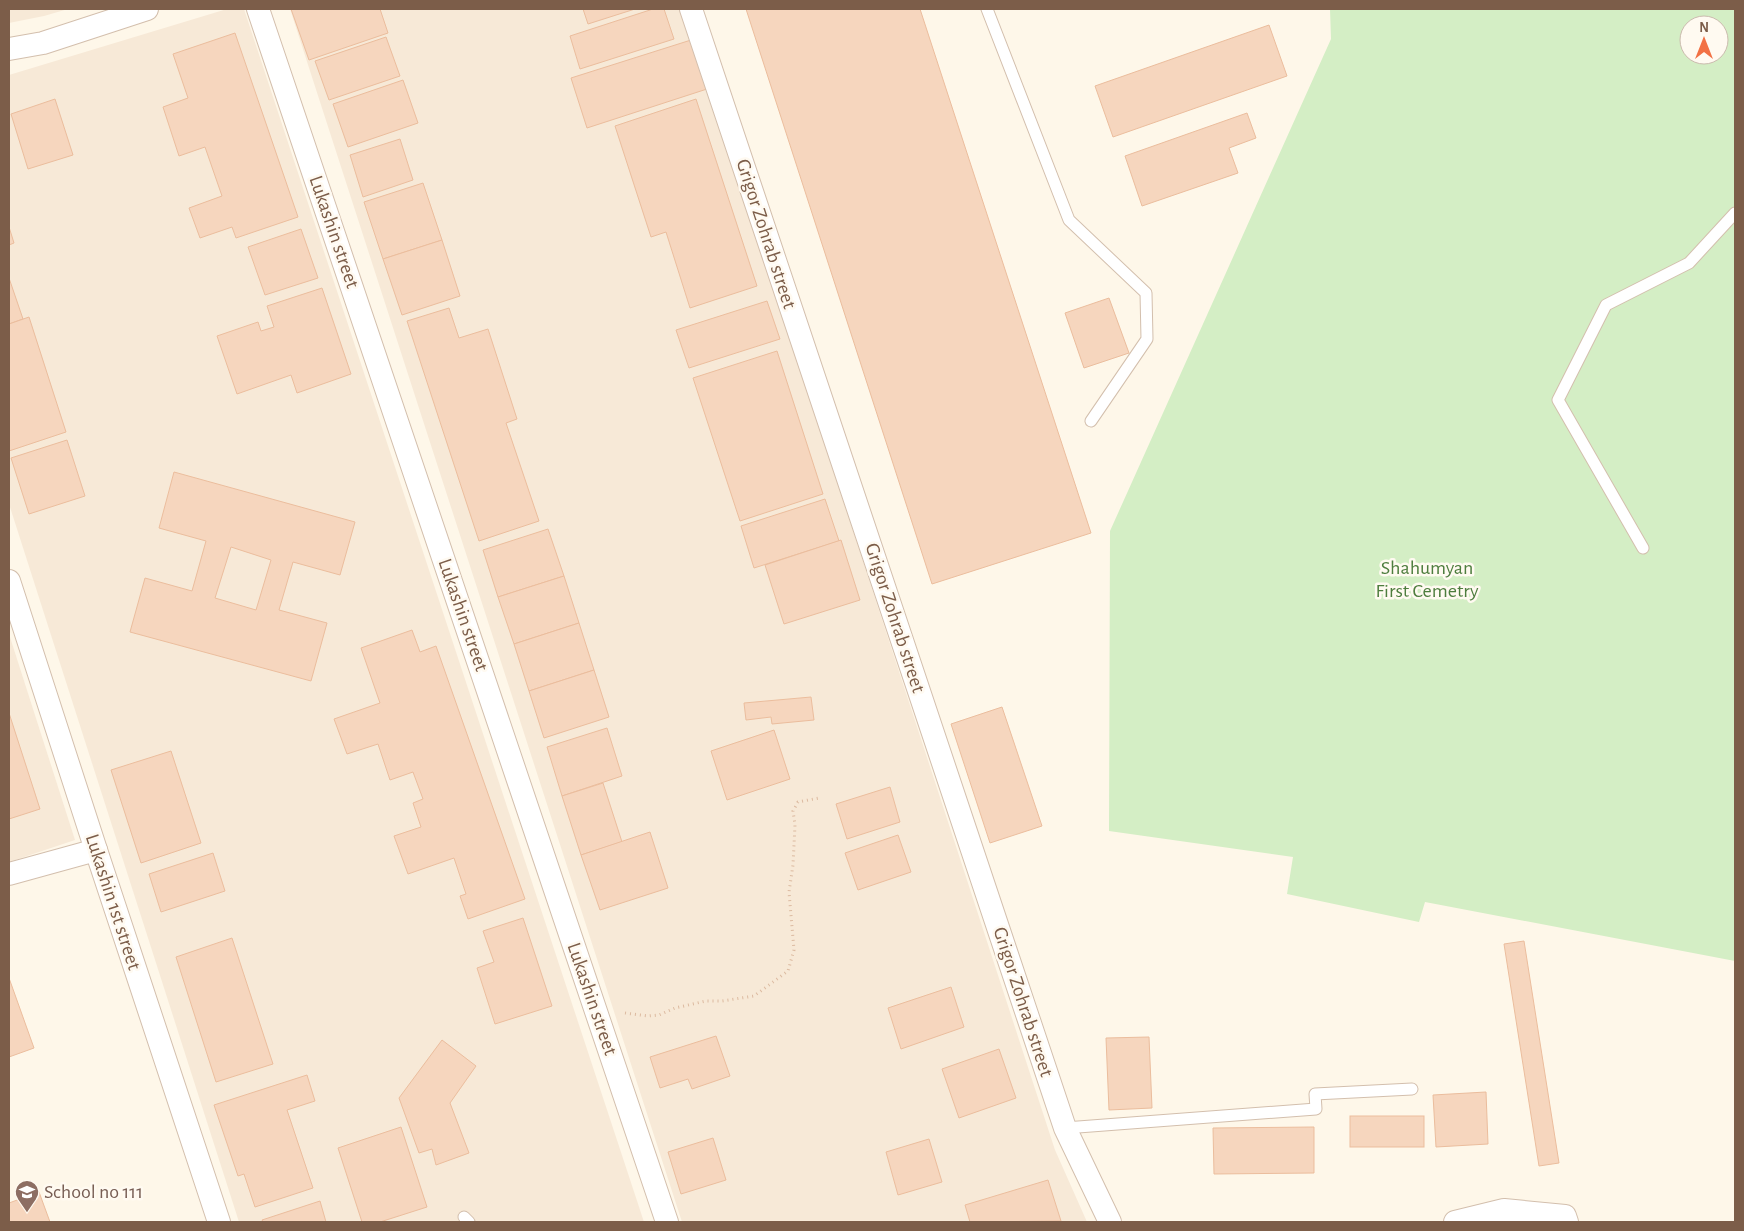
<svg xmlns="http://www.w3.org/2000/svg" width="1744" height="1231" font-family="'Alegreya Sans',sans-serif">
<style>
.residential{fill:#f7e9d7}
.green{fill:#d4eec5;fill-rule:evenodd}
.building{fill:#f6d6be;stroke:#ebbd9d;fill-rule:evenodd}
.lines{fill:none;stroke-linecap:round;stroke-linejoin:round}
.lane-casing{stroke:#d3bfad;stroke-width:13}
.street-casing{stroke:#d3bfad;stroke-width:24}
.path{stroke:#dcbaa0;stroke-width:3;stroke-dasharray:1 4;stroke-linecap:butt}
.lane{stroke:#fff;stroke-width:11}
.street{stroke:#fff;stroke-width:22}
.labels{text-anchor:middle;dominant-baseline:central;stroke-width:5;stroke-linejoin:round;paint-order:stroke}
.street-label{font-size:20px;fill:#7c5d49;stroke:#fffaf1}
.park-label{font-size:20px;fill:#4d7d3d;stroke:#fffaf1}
.education-label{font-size:20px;fill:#785e54;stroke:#fffaf1;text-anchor:start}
</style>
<rect width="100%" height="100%" fill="#fef7e9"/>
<g class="residential">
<polygon points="9,9 68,9 44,16 9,23"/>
<polygon points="227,9 244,9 644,1222 239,1222 9,504 9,75"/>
<polygon points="290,9 683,9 1055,1150 1087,1222 682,1222"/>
<polygon points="9,634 75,840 9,862"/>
</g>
<path class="green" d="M1330 9H1735V961L1425 902 1419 922 1287 894 1293 857 1109 831 1110 531 1331 39ZM1689 25H1719V55H1689Z"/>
<g class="building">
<polygon points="291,9 380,9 388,33 309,60"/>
<polygon points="583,9 635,9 588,24"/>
<polygon points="653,9 664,9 674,39 580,69 570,36"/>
<polygon points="746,9 920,9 1091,533 932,584"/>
<polygon points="1269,25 1287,76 1113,137 1095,86"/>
<polygon points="235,33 298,217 236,238 232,227 200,238 189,208 222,196 205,147 179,156 163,107 188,98 173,54"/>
<polygon points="386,37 400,76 329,100 315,61"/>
<polygon points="691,40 707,89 587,128 571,78"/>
<polygon points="403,80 418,123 348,147 333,104"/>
<polygon points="55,99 73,155 28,169 11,114"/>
<polygon points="696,99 757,286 690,308 666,232 651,237 615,126"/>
<polygon points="1247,113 1256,138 1229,148 1238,173 1142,206 1125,156"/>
<polygon points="400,139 413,180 363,197 350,155"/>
<polygon points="423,183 442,240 383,259 364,202"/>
<polygon points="9,227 14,243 9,245"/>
<polygon points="301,229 318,278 265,295 248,247"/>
<polygon points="442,240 460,296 402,315 383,259"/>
<polygon points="9,278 23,319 9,324"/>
<polygon points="322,288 351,374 297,393 291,375 237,394 217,336 258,322 261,331 274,327 267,306"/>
<polygon points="1109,298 1129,353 1084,368 1065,313"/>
<polygon points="767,301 780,339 689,368 676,330"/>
<polygon points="449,308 459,338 488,329 517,419 506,423 539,521 479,541 407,321"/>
<polygon points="29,317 66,432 9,451 9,324"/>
<polygon points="777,351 823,494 740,521 693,378"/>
<polygon points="67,440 85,496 29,514 11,458"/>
<path d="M174 472 355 522 340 575 293 562 279 610 327 623 311 681 130 632 145 578 192 591 206 541 159 528ZM231 547 271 560 256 610 215 598Z"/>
<polygon points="825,499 839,541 754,568 741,526"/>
<polygon points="548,529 564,576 498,597 483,550"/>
<polygon points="841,540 860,600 784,624 765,565"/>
<polygon points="564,576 579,623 514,644 498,597"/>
<polygon points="579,623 594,670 529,691 514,644"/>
<polygon points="412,630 420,652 436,646 525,899 468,919 460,896 466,894 454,858 408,874 394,836 421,827 413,803 423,799 413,772 390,780 378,744 347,754 334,719 380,703 361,648"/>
<polygon points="594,670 609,717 544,738 529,691"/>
<polygon points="811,697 814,720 772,724 771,717 746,720 744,703"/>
<polygon points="1002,707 1042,826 990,843 951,724"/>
<polygon points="9,713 40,809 9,819"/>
<polygon points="607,728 622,776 562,796 547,747"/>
<polygon points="774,730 790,779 727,800 711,751"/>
<polygon points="171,751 201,843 141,863 111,770"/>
<polygon points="603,783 622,842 581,855 562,796"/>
<polygon points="890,787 900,822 847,839 836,804"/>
<polygon points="650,832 668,888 600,910 581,855"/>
<polygon points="898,835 911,872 858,890 845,853"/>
<polygon points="213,853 225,891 161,912 149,874"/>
<polygon points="523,918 552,1006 495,1024 477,968 494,962 483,931"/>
<polygon points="232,938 273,1064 216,1082 176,957"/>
<polygon points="1524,941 1559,1163 1539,1166 1504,944"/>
<polygon points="9,978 34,1048 9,1057"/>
<polygon points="951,987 964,1027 901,1049 888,1008"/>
<polygon points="716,1036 730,1076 692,1089 688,1079 660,1088 650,1057"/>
<polygon points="1149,1037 1152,1108 1109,1110 1106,1038"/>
<polygon points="442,1040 476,1066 450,1103 469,1153 436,1165 432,1149 419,1153 399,1098"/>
<polygon points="999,1049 1016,1098 959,1118 942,1069"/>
<polygon points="307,1075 315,1101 287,1110 313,1188 255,1207 244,1174 238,1176 214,1105"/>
<polygon points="1486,1092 1488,1144 1436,1147 1433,1095"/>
<rect x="1350" y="1116" width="74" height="31"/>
<polygon points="401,1127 427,1207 380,1222 362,1222 338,1148"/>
<polygon points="1314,1127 1314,1173 1214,1174 1213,1128"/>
<polygon points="713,1138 726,1180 681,1194 668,1152"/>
<polygon points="929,1139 942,1182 898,1195 886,1152"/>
<polygon points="1048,1180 1061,1221 970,1222 965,1205"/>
<polygon points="39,1192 50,1222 9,1222 9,1203"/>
<polygon points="320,1201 326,1222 263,1222 262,1220"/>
</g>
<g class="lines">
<g class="lane-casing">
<g id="lane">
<polyline points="987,9 1069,220 1146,293 1147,339 1091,421"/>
<polyline points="1643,548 1558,400 1606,305 1689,263 1735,213"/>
<polyline points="1065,1128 1316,1109 1315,1094 1412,1089"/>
<polyline points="464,1217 469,1222"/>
</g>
</g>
<g class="street-casing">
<g id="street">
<polyline points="258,9 667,1222"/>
<polyline points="691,9 1065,1128 1110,1222"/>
<polyline points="9,49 43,43 147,9"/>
<polyline points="9,581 96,850 219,1222"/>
<polyline points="9,874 96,850"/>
<polyline points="1455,1222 1504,1210 1565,1216 1567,1222"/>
</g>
</g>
<polyline class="path" points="625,1013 648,1016 659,1015 675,1008 706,1001 722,1001 754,996 788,971 794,950 789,892 793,865 795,825 793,811 798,802 819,798"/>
<use href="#lane" class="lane"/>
<use href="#street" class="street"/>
</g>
<defs>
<g id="school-pin" transform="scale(1.25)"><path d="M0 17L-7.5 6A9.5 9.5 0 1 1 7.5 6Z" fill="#8d6e63" stroke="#fffaf1"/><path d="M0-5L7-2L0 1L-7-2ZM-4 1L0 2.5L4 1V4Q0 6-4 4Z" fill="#fff"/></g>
</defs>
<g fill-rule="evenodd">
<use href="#school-pin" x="27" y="1192"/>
</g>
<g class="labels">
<g class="street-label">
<text transform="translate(334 232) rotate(71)">Lukashin street</text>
<text transform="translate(766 234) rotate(72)">Grigor Zohrab street</text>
<text transform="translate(463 615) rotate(71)">Lukashin street</text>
<text transform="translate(895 618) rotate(72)">Grigor Zohrab street</text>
<text transform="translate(113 902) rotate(72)">Lukashin 1st street</text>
<text transform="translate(592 999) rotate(71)">Lukashin street</text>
<text transform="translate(1023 1002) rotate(72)">Grigor Zohrab street</text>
</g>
<g class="park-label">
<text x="1427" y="568">Shahumyan<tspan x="1427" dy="23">First Cemetry</tspan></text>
</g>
<g class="education-label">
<text x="44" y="1192">School no 111</text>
</g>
</g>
<rect width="1744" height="1231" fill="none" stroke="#7c5d49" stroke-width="20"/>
<g transform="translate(1704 40)"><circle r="24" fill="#fffaf1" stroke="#cbbbae"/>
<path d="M0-4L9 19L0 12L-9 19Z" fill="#f27144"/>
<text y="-8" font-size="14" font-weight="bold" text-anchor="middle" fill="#7c5d49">N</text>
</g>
</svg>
